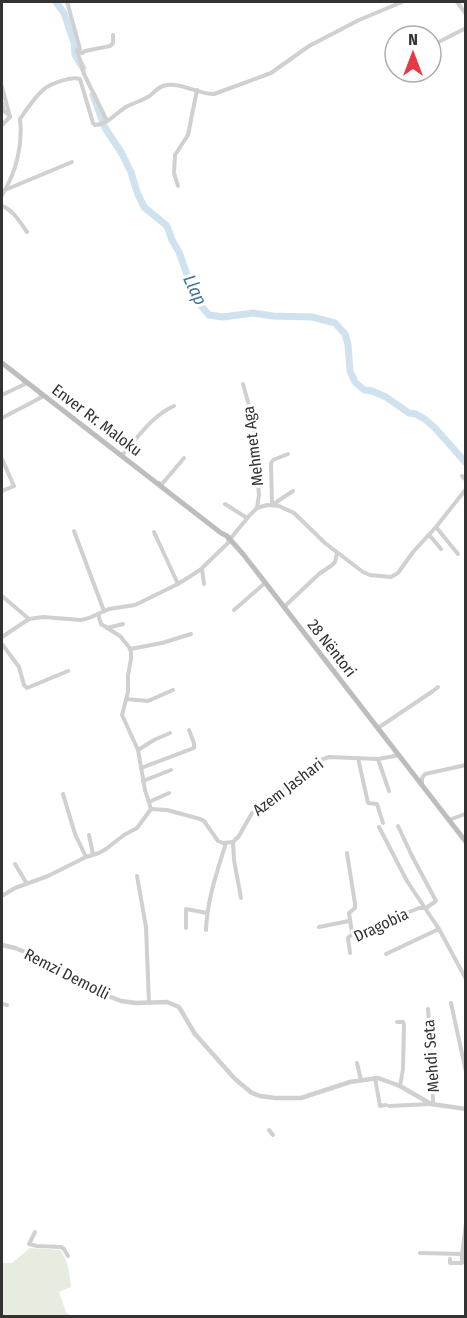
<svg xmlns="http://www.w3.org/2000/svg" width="467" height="1318" font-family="'Fira Sans Condensed',sans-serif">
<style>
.green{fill:#e6ecdf}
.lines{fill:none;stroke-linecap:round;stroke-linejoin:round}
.river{stroke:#cfe2ee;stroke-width:7}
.minor{stroke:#d0d0d0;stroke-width:4}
.tertiary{stroke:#d0d0d0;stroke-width:4.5}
.secondary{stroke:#bdbdbd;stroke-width:5}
.labels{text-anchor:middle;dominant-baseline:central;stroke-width:6;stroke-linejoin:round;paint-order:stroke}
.street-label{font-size:16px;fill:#333;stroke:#fff}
.water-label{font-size:18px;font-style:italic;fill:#3f7597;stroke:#fff}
</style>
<rect width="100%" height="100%" fill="#fff"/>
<path class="green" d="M30 1248 60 1250C69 1261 69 1273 71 1287L59 1292 66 1312 71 1316H2V1263H12Z"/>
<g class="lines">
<g class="river">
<polyline points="56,2 64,13 69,28 74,42 75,55 83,68"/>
<polyline points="93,95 105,128 121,152 131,172 137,192 144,207 167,226 172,240 179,252 196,300 209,315 223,317 253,313 273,316 312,317 335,323 345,334 348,345 350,371 355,382 364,390 372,391 386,397 409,413 416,414 426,420 435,428 466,463"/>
</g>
<g class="minor">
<polyline points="69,2 67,2 68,5 80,49 77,50 84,74 107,121"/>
<polyline points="457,2 466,14"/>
<polyline points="431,46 466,28"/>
<polyline points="77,50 82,53 85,51 110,46 113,43 113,35"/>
<polyline points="394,64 395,63"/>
<polyline points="2,87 10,117"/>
<polyline points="2,103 4,111 10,116"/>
<polyline points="2,125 10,117"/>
<polyline points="178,186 174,173 175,155 188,135 197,90"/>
<polyline points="5,190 72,162"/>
<path d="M2 195C16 173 23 145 20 119 26 110 36 96 44 89 52 83 72 76 80 79L93 123 95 125C107 125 116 113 126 107 133 103 141 101 148 97 153 94 157 88 163 86 181 81 196 94 214 94L271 73 309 46 359 20 402 2"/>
<path d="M2 206C13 210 20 222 27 232"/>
<polyline points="243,384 253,420 259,495 257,508"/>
<polyline points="2,395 25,384 23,380"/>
<polyline points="2,418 42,397 40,393"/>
<path d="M122 454H123C138 437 153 415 174 406"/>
<polyline points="2,459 14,486 2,491"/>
<polyline points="462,476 466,480"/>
<polyline points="159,483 162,484 184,458"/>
<polyline points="225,504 247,518"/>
<polyline points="272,505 271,463 273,460 288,454"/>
<polyline points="272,505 293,491"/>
<polyline points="436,527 458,554"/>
<polyline points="74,531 104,611"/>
<polyline points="154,532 178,584"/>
<polyline points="428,535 431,537 441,549"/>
<polyline points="202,569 204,584"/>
<polyline points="2,596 29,619"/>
<polyline points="284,607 319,574 332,565 335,562 337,553"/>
<polyline points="234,610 265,583"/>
<polyline points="98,614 101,624 120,636 129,647 131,652 131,659 128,675 128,692 122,715 138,750 145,790 151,809"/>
<polyline points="107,628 123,624"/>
<polyline points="2,637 29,619 43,617 81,620 89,618 109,609 135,605 178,584 200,570 229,542 227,536 231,538 249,516 257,508 267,505 279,506 294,513 325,543 363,572 370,575 391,577 398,573 413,552 436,527 466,489"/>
<polyline points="2,644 19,667 24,685 27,688 68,671"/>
<polyline points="130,649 162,643 191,634"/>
<polyline points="126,699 148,701 173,690"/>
<polyline points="378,728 433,691 438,687"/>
<polyline points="138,750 154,740 170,733"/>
<polyline points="358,758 368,803 377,804 383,823"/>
<polyline points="378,759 395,756 398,754"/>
<polyline points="141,768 194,748 194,743 189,730"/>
<polyline points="143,781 171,770"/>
<polyline points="422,785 422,778 425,774 466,765"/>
<polyline points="63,794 75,834 86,857"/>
<polyline points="149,802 169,793"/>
<polyline points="151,809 167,810 200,819 204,821 218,841 223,843 233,842 239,836 252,813 277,795 315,762 329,757 378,759 389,791"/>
<polyline points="449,820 465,814"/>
<polyline points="379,827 407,881 439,929 466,979"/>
<polyline points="89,835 93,854"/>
<polyline points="233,842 234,860 241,898"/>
<polyline points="347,853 355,904 355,908 349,913 352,933 354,934"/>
<polyline points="15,864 27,884"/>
<polyline points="137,876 146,927 149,1003"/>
<polyline points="2,896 15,888 48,876 86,857 99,853 106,849 124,835 137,828 151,809"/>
<polyline points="319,927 349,921"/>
<polyline points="186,928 186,909 207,913"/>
<path d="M206 930C207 900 217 872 226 843"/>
<polyline points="350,953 348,938 350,936 419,908 426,908 436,901 412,856 398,826"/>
<polyline points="386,954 439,929"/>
<polyline points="451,1003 466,1072"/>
<polyline points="2,1004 7,1005"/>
<polyline points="428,1009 432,1065 433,1104"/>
<polyline points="397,1022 403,1022 404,1025 403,1069 400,1086"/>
<polyline points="357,1063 361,1080"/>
<polyline points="375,1078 380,1106 386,1105"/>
<polyline points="389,1106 431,1104"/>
<polyline points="269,1130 273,1135"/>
<polyline points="466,1133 466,1177"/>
<polyline points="35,1232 29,1244 37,1246 61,1247 64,1249 68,1256"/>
<polyline points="420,1253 462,1254 466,1223"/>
<polyline points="450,1259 450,1263 462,1263 462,1254"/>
</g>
<polyline class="tertiary" points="2,945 15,948 43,959 58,967 79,984 121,1001 136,1003 167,1002 179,1007 195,1034 235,1079 252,1093 260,1096 275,1098 301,1098 350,1082 378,1078 400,1086 431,1104 466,1109"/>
<polyline class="secondary" points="2,363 221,533 227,536 243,554 466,842"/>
</g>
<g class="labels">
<g class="street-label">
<text transform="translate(97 420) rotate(37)">Enver Rr. Maloku</text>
<text transform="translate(253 446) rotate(-97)">Mehmet Aga</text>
<text transform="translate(332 648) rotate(52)">28 Nëntori</text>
<text transform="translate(288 787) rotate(-37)">Azem Jashari</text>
<text transform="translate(381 925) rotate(-25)">Dragobia</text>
<text transform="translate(67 974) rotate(27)">Remzi Demolli</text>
<text transform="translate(431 1056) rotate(-94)">Mehdi Seta</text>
</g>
<g class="water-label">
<text transform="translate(195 290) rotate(64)">Llap</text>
</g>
</g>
<rect width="467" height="1318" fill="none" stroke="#333333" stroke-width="6"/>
<g transform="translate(413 54)"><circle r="28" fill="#ffffff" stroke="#adadad" stroke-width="1.5"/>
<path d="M0-4.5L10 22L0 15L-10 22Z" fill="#e63946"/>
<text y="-9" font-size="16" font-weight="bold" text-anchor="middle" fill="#333333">N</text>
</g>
</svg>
